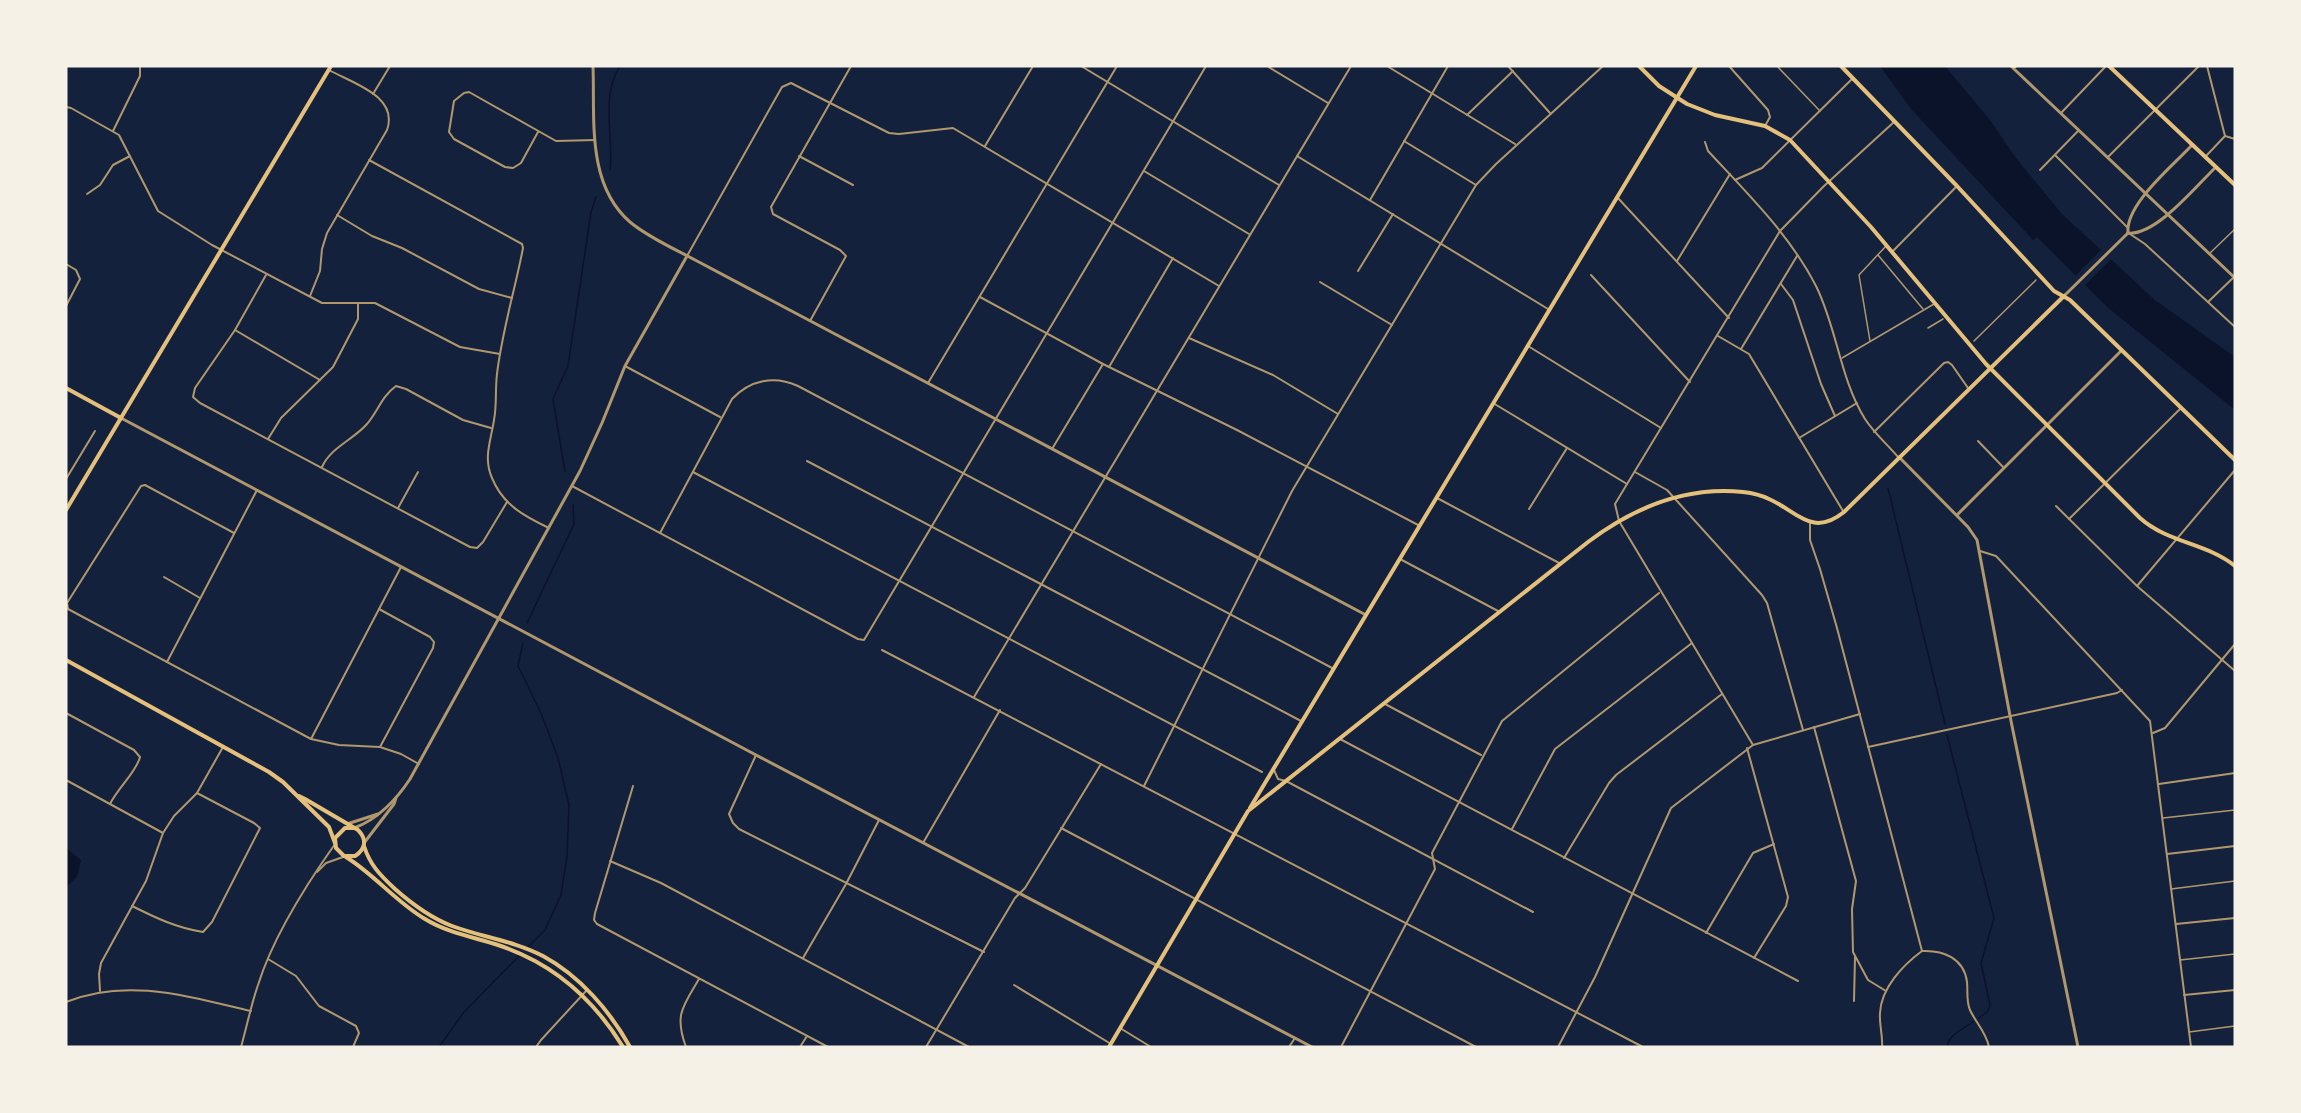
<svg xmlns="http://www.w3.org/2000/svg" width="2301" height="1113" font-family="Raleway,sans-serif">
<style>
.water{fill:#0b132b}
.pier{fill:#14213d}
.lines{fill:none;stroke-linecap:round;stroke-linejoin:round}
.stream{stroke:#0b132b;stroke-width:1.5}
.service{stroke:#b1986c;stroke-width:1.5}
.pedestrian{stroke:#b1986c;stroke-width:1.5}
.minor{stroke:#b1986c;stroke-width:2}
.tertiary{stroke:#b1986c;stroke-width:3}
.secondary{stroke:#e5c07b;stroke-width:4}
.primary{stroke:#e5c07b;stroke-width:4}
</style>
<rect width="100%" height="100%" fill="#14213d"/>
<g class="water">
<polygon points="1880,66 1945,66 1990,120 2016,158 2062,214 2155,300 2235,357 2235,410 2107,307 2037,237 2033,240 1911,109"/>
<polygon points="66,848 81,860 77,877 66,887"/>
</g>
<polygon class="pier" points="2103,248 2112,258 2082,288 2073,278"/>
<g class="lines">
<g class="stream">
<path d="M610 170C614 137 600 96 620 66"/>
<polyline points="565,472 553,399 568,366 591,212 596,197"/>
<polyline points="1888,488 1945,724"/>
<polyline points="527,623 574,524 573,505"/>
<polyline points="523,643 518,666 541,713 558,758 569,805 567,856 561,895 545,930 527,948"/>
<polyline points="1947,735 1994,918 1981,963 1990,1005 1988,1011 1979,1018"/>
<polyline points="439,1047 464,1012 519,956"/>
<path d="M1947 1047C1949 1034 1963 1029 1973 1022"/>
</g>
<g class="service">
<polyline points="1777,66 1820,111"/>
<polyline points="2210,253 2235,229"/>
<polyline points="1878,255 1923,309"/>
<polyline points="1870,341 1859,275 1886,246"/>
<polyline points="1842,358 1934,304"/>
<polyline points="2163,818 2235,810"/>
<polyline points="2171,889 2235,881"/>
<polyline points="2180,960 2235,954"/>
<polyline points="2189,1032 2235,1026"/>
</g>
<g class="pedestrian">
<polyline points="1928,328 1943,319"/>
<polyline points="1974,341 2036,280"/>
</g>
<g class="minor">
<polyline points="1081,66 1279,185"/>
<polyline points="1267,66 1328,103"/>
<polyline points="1387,66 1515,144"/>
<polyline points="1508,66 1550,113"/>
<polyline points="1729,66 1768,110 1770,117 1765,126"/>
<polyline points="2207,66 2225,136"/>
<polyline points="373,94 390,66"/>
<polyline points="66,107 71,108 119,135 158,211 212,245 322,303 375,303 460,347 500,354"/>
<polyline points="2061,113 2106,66"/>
<polyline points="1467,115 1513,71"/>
<polyline points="113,131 140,76 140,66"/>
<polyline points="538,132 521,163 513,168 505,167 454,139 449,132 454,101 464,93 469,92 556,141 595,140"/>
<polyline points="2225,136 2235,139"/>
<polyline points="1404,141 1476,185"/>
<path d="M1705 142 1708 151C1747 193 1790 235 1816 286 1837 328 1840 379 1865 419 1874 433 1887 444 1898 457"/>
<polyline points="985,146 1033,66"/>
<polyline points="2055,155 2127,227"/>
<polyline points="799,156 853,185"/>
<polyline points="1297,156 1548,309"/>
<polyline points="2206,156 2225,136"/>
<polyline points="2108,157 2199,66"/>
<path d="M369 160 522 244 523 248C515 290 502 331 497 374 495 389 497 405 494 420 491 440 483 458 492 478 503 505 524 516 549 528"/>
<polyline points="2040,170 2079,130"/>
<polyline points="1144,171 1249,234"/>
<polyline points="1735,180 1762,168 1852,79"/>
<polyline points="87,194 100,185 113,165 130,156"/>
<polyline points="1617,197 1729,318"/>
<polyline points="1370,200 1448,66"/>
<polyline points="337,215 372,236 402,248 479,289 512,298"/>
<polyline points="2130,234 2145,244 2235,327"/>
<polyline points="1892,252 1957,186"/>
<polyline points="687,256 782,87 791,83 889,133 899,134 953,128 1219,286"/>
<polyline points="1677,261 1730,174"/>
<polyline points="66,264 76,270 80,279 66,306"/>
<polyline points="1358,271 1393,214"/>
<polyline points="266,275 235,330 195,388 193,397 200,403 470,547 477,548 483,542 507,502"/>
<polyline points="1591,275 1690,382"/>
<polyline points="1320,282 1392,325"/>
<polyline points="1781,284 1793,300 1821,384 1835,416"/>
<path d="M310 296 320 271 322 249 327 233 387 130C399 96 352 83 329 70"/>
<polyline points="980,297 1103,364 1237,430 1420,526"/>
<polyline points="2208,302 2234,277"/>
<polyline points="810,321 846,256 840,250 773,214 771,207 851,66"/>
<polyline points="235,330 320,380"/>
<polyline points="1718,336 1749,354 1843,511"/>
<polyline points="1189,338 1273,375 1338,414"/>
<polyline points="1528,346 1661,428"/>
<polyline points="1741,349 1797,256"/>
<polyline points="625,366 720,417"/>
<polyline points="1109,367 1173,258"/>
<polyline points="928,383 1117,66"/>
<polyline points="1493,403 1627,484"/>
<polyline points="1874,432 1944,363 1948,362 1952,365 1968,388"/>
<polyline points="1799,438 1857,403"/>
<polyline points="268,439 281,418 333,367 358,319 358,303"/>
<polyline points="1978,441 2004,468"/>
<polyline points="1052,449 1103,364"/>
<polyline points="807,461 1301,721"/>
<path d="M322 467C331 447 353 440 367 424 378 411 382 396 396 386L406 389 463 420 491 428"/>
<polyline points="693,472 1262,772"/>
<polyline points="1635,472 1667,490 1762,595 1767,603 1803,730"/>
<polyline points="66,479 95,431"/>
<polyline points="572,486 858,639 864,640 1206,66"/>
<polyline points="1437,498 1561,564"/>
<polyline points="2056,506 2137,586 2235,671"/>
<polyline points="398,508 418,472"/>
<polyline points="1529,509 1567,448"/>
<polyline points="2069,519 2180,409"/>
<polyline points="1810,522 1810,540 1820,569 1837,628 1922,951"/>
<polyline points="234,533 145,485 141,486 67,603 68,609 311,739 339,745 380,747 401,754 419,764"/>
<path d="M660 533 732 399C750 380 774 375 798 386L1334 669"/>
<polyline points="1980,551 1996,556 2150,721 2191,1047"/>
<polyline points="1400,559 1498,611"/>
<polyline points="164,577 200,598"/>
<polyline points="2137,586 2235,470"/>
<polyline points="379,609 430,637 434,642 433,648 380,747"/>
<polyline points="882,650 1643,1047"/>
<polyline points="167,662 257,490"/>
<polyline points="974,697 1351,66"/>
<polyline points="1385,704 1481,755"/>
<path d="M66 713 134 750 140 757C137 771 118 788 110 804"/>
<polyline points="1814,727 1856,881 1852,909 1853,952 1868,980 1886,991"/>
<polyline points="2153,733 2165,728 2235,644"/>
<polyline points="311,739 401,567"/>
<polyline points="1340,739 1798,981"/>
<polyline points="1753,745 1619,521 1615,504 1780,231 1824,186 1894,122"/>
<polyline points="1868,747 2117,693 2122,690"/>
<polyline points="1747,748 1788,897 1786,906 1754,958"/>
<polyline points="756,755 729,814 733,823 739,829 984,952"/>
<polyline points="1274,770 1278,779 1286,781 1533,912"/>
<polyline points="66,780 163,833"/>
<polyline points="2159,784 2235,773"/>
<polyline points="633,786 595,913 594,920 597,924 828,1047"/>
<polyline points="1144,786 1292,491 1476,185 1496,164 1603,66"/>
<polyline points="1061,828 1476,1047"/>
<polyline points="1512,829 1555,749 1692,643"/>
<polyline points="923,843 1000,710"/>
<polyline points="2167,854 2235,846"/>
<polyline points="1564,858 1609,783 1616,775 1722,694"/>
<polyline points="610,861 661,883 969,1047"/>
<polyline points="317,872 326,863 343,857"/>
<path d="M132 906C156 918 177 928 203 932L212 922 260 828 254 823 197 793"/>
<polyline points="2176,924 2235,918"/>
<polyline points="1706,933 1753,853 1774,844"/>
<path d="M1922 951C1943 950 1964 958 1967 982 1968 991 1966 1001 1970 1010 1976 1023 1986 1032 1989 1047"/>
<polyline points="803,958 846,884 879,820"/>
<polyline points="268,959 296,976 319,1006 356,1026 359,1033 353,1047"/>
<polyline points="1014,985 1111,1044"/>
<polyline points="100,991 99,974 101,963 146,881 163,833 174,816 197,793 223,747"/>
<polyline points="2184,995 2235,990"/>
<polyline points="1854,1001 1855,957"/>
<path d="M66 1002C127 977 190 997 251 1011"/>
<polyline points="1120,1028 1151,1047"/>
<path d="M241 1047C247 1026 251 1005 258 985 273 937 306 885 335 844"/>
<polyline points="536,1047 541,1040 586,991"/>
<path d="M686 1047C674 1015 683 1006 699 979"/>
<polyline points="800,1047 807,1036"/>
<polyline points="926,1047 1015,898 1025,888 1101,764"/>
<polyline points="1289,1047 1295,1038"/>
<polyline points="1341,1047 1435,869 1432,853 1502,721 1659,593"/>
<polyline points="1558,1047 1595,977 1671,808 1753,745 1860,714"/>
<path d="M1882 1047C1883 1035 1879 1025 1880 1013 1881 988 1903 965 1922 951"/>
</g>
<g class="tertiary">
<path d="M593 66C595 118 586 184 630 222 649 238 675 249 697 261L1366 615"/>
<polyline points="2013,68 2235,278"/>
<path d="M2128 233C2156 236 2196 186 2216 167"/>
<path d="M2128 233C2125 204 2174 165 2192 145"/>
<polyline points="2064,296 2128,233"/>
<polyline points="121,418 756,755 1312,1047"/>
<polyline points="1899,457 1968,527 1977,540 2011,721 2078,1047"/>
<polyline points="1957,515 2121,351"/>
<polyline points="347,824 378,814"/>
<path d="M354 828C377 820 397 799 410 779L580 471 602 423 625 366 687 256"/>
<polyline points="364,843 394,804 396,798"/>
</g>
<g class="secondary">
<polyline points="2012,66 2015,66"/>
<polyline points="2109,66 2235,185"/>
<polyline points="66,388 121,418"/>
<polyline points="66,510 331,66"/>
<polyline points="66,660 269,772 283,782 329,827 335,843"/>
<path d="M299 796 305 799 358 830C367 839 366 849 355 856H344L336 848 335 838 345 828H354"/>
<polyline points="1250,808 1696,66"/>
<path d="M364 846C370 865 380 875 395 889 412 904 431 918 452 926 482 937 514 941 543 956 580 976 610 1011 630 1047"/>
<path d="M346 857C375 875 396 902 425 919 448 933 473 937 498 945 553 963 593 998 623 1047"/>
<path d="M1109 1047 1248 811 1588 542C1633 508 1685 486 1743 492 1752 493 1761 495 1769 499 1797 511 1812 538 1844 512L2064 296"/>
</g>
<g class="primary">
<path d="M1639 66 1659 86 1687 104 1715 115 1765 126 1790 140 1871 227 1986 364 2140 518C2168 543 2207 543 2235 566"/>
<polyline points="1841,66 1957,186 2054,291 2070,300 2235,460"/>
</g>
</g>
<rect width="2301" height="1113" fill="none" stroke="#f6f1e7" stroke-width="135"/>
</svg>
